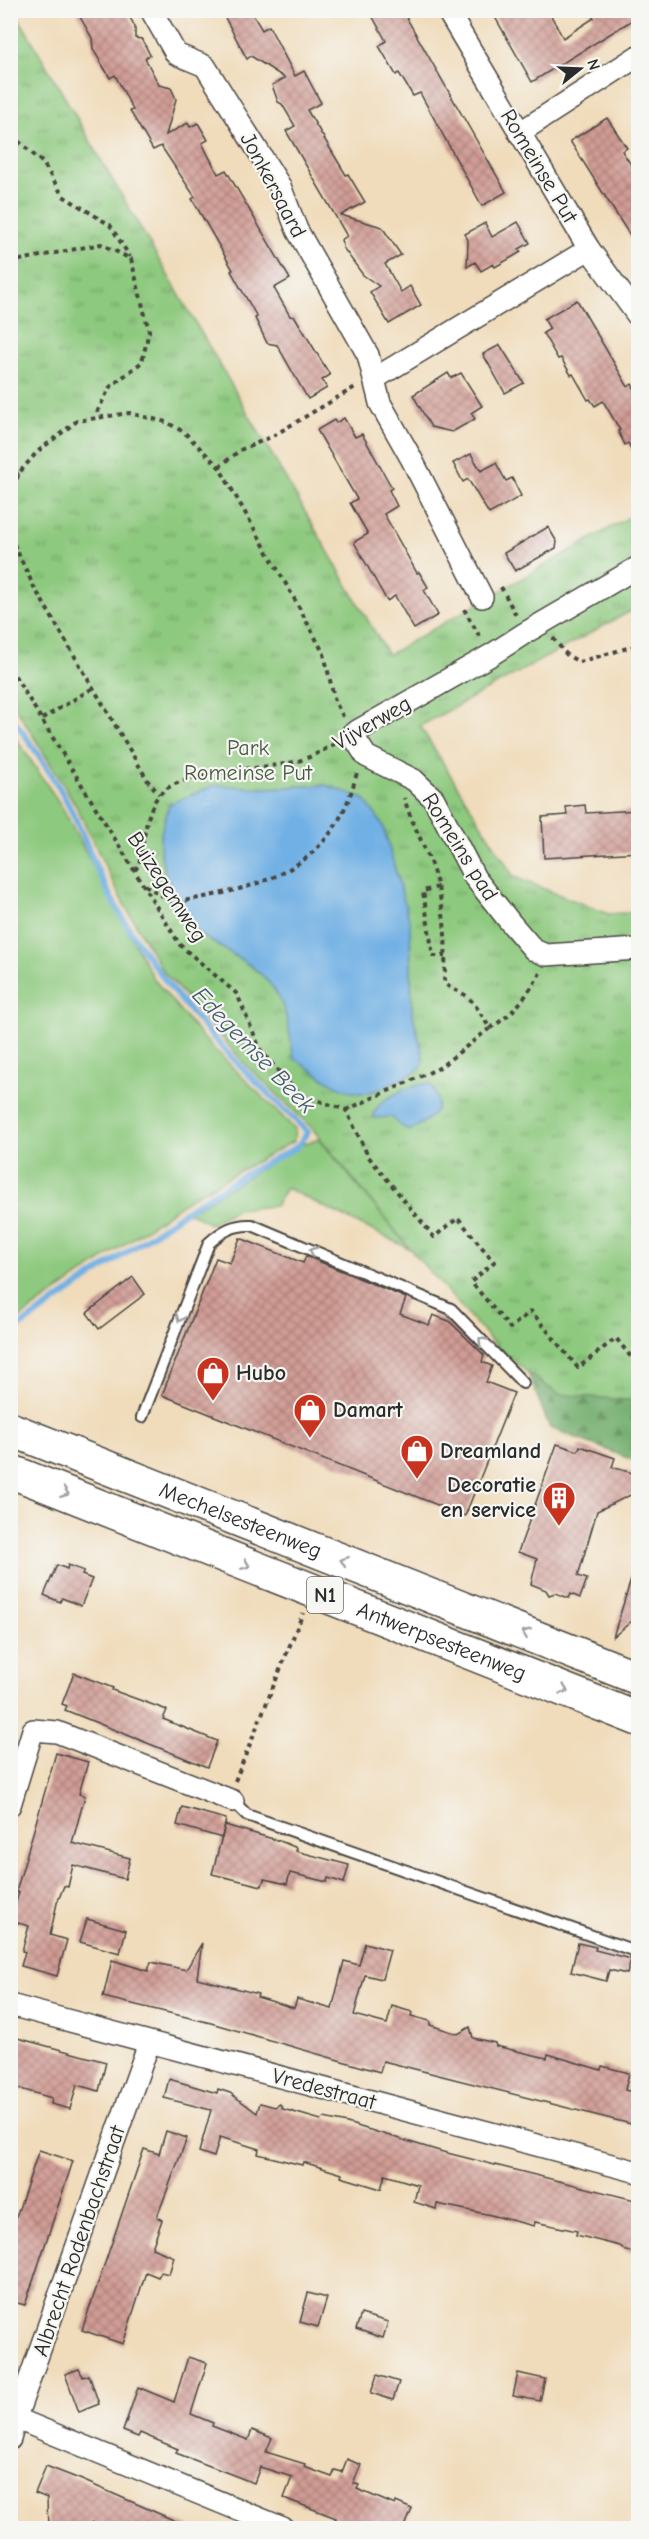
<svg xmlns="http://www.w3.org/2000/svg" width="649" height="2539" font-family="'Comic Neue',sans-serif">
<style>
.grass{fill:#8dc97e;stroke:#5c7a54;stroke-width:1.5}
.forest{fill:url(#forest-firs);stroke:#4e6c4c;stroke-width:1.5}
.park{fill:url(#park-tufts);stroke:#5c7a54;stroke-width:1.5}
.water{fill:#71b0e4;stroke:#4e6e88;stroke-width:1.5}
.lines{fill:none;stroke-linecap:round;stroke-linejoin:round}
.stream{stroke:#71b0e4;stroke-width:6}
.building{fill:url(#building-cross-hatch)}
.lane-casing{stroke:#494540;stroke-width:14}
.street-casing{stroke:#494540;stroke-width:24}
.primary-casing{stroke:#494540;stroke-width:36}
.path{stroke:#494540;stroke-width:4;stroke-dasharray:4.5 4.5;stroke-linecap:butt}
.lane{stroke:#fff;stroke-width:10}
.street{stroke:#fff;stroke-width:21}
.primary{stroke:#fff;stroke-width:33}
.oneway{stroke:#a0a0a0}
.labels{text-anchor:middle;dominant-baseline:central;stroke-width:4.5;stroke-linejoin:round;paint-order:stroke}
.shield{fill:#f6f6f2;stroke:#686867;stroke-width:1.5}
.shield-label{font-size:21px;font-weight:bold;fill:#2b2b2b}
.street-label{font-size:22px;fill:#2b2b2b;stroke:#f6f6f2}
.park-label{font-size:22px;fill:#485a44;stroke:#f6f6f2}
.poi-label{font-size:22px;font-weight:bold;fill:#2b2b2b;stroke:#f6f6f2;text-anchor:start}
.water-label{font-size:24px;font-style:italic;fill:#445a6c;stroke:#f6f6f2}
</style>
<defs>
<pattern id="forest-firs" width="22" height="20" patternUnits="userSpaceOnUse" patternTransform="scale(1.5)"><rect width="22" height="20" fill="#72ad6d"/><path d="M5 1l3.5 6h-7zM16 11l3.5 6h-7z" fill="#5e8d5a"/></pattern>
<pattern id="park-tufts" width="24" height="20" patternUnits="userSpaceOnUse" patternTransform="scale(1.5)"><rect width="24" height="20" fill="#8dc97e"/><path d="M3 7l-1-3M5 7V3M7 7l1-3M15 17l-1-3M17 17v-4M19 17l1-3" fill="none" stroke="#73a367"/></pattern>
<pattern id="building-cross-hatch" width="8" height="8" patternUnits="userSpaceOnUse" patternTransform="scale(1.5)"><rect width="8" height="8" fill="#d19c95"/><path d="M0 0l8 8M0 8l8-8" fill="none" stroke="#aa7f7a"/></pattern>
</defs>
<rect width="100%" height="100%" fill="#f6f6f2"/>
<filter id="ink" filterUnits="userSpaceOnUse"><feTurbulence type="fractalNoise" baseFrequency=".0167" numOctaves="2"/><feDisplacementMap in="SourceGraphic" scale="12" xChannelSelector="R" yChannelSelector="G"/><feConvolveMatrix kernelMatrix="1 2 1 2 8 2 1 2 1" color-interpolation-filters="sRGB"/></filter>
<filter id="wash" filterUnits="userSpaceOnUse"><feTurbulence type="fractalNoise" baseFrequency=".008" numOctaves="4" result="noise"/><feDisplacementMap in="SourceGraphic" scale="24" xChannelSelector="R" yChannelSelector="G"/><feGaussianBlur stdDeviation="1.35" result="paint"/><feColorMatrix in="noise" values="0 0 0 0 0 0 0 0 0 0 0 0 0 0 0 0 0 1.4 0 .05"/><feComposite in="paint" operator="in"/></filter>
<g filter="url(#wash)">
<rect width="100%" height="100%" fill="#f0dbba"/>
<g class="grass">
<polygon points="11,731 62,807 153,978 202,1037 295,1129 294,1141 192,1197 11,1324"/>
<polygon points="319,1139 410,1249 286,1188 275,1206 237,1209 210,1224 189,1212 302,1144"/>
</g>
<polygon class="forest" points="528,1373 558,1394 625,1400 638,1398 638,1462 550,1428"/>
<polygon class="park" points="17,15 388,655 638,512 638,607 420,726 514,877 608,914 638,912 638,1398 626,1400 558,1394 528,1373 493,1343 410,1249 311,1127 245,1064 162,970 121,899 74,802 11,700 10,17"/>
<g class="water">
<path d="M215 785 262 788 326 785 364 799 383 825 410 923 412 1011 424 1059 422 1066 415 1072C401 1079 382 1090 366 1093 344 1096 312 1070 294 1058 290 1038 288 1014 278 996 263 967 230 954 204 937 182 922 160 869 160 844 160 831 166 816 169 804Z"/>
<path d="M429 1083C449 1108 431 1119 409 1131L398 1124 392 1117 374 1118C372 1099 413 1085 429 1083Z"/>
</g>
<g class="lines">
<path class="stream" d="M10 715C31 743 53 775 69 806 85 837 96 871 113 901 162 991 234 1062 308 1132L297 1147 251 1171 196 1204 10 1333"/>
</g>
<g id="blocks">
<g class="building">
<polygon points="76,10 126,10 135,27 135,38 142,39 150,55 145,58 159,85 171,88 176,99 166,135 188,123 190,127 198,123 208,140 202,143 218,174 226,170 290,279 274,288 290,316 295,317 330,375 322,380 327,388 308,399 277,345 267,343 255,318 257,317 231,271 233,270 192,199 195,197 161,146 153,150 130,111 133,110 115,75 110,78 93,49 92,38"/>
<polygon points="221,10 250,10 262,30 269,26 295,76 304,71 321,103 307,110 346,175 348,174 365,202 341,215 382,227 401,255 385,264 401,292 410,286 421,305 389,324 370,292 379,286 363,275 344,249 341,240 347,236 286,131 295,126 282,104 278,102 272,85 285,78 251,56 247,59"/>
<polygon points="369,10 402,10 506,192 482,206 420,93 413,96 399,73 396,75 379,46 386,41"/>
<polygon points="491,10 548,10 563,38 594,18 589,10 639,10 639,16 532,82"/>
<polygon points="607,118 627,148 622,151 639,177 639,250 570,141"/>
<polygon points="518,222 530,243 519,249 521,252 495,267 493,264 481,271 475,262 467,267 468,240 465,234 485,223 492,237"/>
<polygon points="577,300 628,387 632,384 639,396 639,463 628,443 625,445 618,431 620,430 603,401 595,406 590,399 588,400 573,374 571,375 561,358 558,359 543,333 550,329 544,319"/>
<polygon points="500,345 524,383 505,393 483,354"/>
<polygon points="448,373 451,378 461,373 482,406 471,413 475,419 452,432 431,427 413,395"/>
<polygon points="344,418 355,437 362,434 392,488 389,490 397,506 384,514 417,573 419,572 428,587 424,590 438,615 414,629 395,596 387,601 354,542 368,534 350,503 357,499 317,430 334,420 336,423"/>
<polygon points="471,454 481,471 496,463 506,481 512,478 521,496 489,514 468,479 463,482 453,463"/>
<polygon points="548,527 557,542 556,548 515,571 504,553"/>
<polygon points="585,805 586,813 639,810 639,852 544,858 542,817 567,815 566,807"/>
<polygon points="240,1238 303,1263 306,1256 406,1298 400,1314 429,1325 433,1315 449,1321 484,1355 482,1362 492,1366 486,1382 514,1393 465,1516 162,1395 216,1258 230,1263"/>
<polygon points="133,1277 145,1294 99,1329 87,1313"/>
<polygon points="557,1444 578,1451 580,1446 615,1458 612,1467 639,1475 639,1491 597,1511 578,1576 587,1579 580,1598 571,1594 569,1598 555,1593 549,1595 546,1590 531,1584 537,1559 518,1552"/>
<polygon points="57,1565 67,1569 68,1565 84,1571 82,1575 92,1579 81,1606 62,1598 60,1602 44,1595"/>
<polygon points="635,1567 639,1568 639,1615 613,1637"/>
<polygon points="74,1673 113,1688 112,1690 167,1710 163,1719 217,1741 207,1767 65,1710 67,1706 62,1704"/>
<polygon points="56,1753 88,1762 79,1794 85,1796 72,1843 130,1858 125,1879 73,1865 68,1887 64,1886 57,1903 50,1935 67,1940 57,1976 21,1966 25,1952 22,1951 29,1926 11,1921 19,1892 16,1892"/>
<polygon points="182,1807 226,1819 222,1838 177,1825"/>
<polygon points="225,1825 280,1841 297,1848 296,1851 349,1865 344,1883 328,1878 327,1882 290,1873 287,1884 264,1879 262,1886 212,1874"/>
<polygon points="87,1919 126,1930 120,1953 80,1942"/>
<polygon points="202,1943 197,1978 258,1994 257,1997 294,2008 297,1999 332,2009 344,1961 359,1965 365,1943 390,1950 382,1979 365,1975 354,2015 387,2024 392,2006 412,2012 411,2016 430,2021 430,2025 458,2034 470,2027 473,2038 495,2043 496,2046 547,2058 548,2054 601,2070 602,2066 629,2073 625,2090 639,2094 639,2126 383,2061 380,2072 211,2023 103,1997 112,1960 148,1971 151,1962 186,1970"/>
<polygon points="578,1943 596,1947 595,1950 631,1959 627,1974 609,1970 606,1981 571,1972"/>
<polygon points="10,2036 106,2062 99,2091 77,2085 70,2109 51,2104 52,2098 10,2086"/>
<polygon points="169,2079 217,2093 218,2089 230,2093 257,2113 260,2103 275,2107 280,2104 283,2109 321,2120 324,2118 347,2123 443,2152 639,2201 639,2253 626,2251 620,2246 576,2235 577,2231 535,2222 534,2226 491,2215 437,2204 436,2209 414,2202 418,2185 385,2175 381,2189 341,2177 342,2174 303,2162 302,2165 258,2154 259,2149 220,2137 214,2157 199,2152 211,2110 164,2098"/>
<polygon points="166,2131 187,2138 157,2217 162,2220 152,2248 174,2257 169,2274 161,2272 158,2277 146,2272 123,2344 82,2330 144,2149 159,2154"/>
<polygon points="39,2150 73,2161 25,2305 10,2301 10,2235"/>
<polygon points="308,2293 327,2298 318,2327 300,2322"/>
<polygon points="361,2314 388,2322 383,2338 356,2329"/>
<polygon points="188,2357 207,2363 191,2414 213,2423 212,2426 248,2440 252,2430 272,2438 266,2452 305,2464 304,2467 332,2477 335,2470 342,2472 347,2459 361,2465 353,2483 359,2485 357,2489 395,2505 396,2502 412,2509 404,2529 354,2529 335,2520 336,2518 284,2498 292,2477 260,2467 254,2483 176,2453 178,2449 140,2433 138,2437 123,2431 138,2387 174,2402"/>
<polygon points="79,2369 83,2377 89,2375 99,2404 79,2412 65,2374"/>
<polygon points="518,2373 545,2379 540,2401 513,2396"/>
<polygon points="377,2375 399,2382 393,2400 371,2393"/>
<polygon points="46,2466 82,2480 194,2529 106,2529 92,2522 89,2529 48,2529 47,2498 35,2493"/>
</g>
</g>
</g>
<g filter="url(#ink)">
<use href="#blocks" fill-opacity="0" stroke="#494540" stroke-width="1.5"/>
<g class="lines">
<g class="lane-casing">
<g id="lane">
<path d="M142 1417 209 1243C222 1231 234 1224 252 1225L451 1309 523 1383"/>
<polyline points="233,1801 247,1815 638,1952"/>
</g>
</g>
<g class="street-casing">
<g id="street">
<polyline points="151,10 176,54 205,66 280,186 297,230 368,355 380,403 411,458 482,597"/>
<polyline points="447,10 589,249 638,316"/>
<polyline points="519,133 638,56"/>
<polyline points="374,379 589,249"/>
<polyline points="638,567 525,633 491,655 352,734 366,756 414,780 434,799 475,878 510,922 534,950 546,955 638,949"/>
<polyline points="10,1805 33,1730 57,1732 233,1801"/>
<polyline points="10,2005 638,2172"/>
<polyline points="10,2416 283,2528"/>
<polyline points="10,2439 16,2417 149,2043"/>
</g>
</g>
<g class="primary-casing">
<g id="primary">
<path id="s1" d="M10 1429 638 1678"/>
<path id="s2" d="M10 1471 638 1719"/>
</g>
</g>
<g class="path">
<polyline points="10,138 17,140 43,163 63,196 110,225 130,257"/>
<polyline points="10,262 101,244 131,259 149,331 142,362 110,387 95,416"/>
<polyline points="219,467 240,450 271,437 357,386"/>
<polyline points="10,478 19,473"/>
<polyline points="10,496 19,473 37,452 77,421 129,413 166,422 184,432 219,467 295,600 324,654 335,702 344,718"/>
<polyline points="10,536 34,587 148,781 159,794"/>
<polyline points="501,587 517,617"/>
<polyline points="464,609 481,639"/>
<polyline points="553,638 567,655 579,662 638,645"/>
<polyline points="10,668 180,945 237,994 261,1051 293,1088 302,1095 346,1110 368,1156 434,1237 458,1218 494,1262 471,1282 510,1328 531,1311 578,1368 616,1338 638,1366"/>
<polyline points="42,719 93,688"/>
<path d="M135 870 139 865C143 846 146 808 160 794 186 768 262 771 298 761 312 757 324 750 336 743"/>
<path d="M145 885 171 901 177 902C265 887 334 869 357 772"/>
<polyline points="438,887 423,891 433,956 446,956"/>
<path d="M490 1028C513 1015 527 996 540 973"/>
<path d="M346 1110 439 1068 490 1028C482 1017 476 1003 465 995 457 990 450 990 444 982 448 937 444 896 427 854 419 835 410 818 404 798"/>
<polyline points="235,1781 303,1613"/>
</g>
<use href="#lane" class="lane"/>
<use href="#street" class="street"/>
<use href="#primary" class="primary"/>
</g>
<defs><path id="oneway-chevron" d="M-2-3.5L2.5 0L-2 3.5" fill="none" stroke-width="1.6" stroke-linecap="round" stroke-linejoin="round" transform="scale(1.5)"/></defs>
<g class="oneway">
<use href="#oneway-chevron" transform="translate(313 1251) rotate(-157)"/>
<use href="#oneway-chevron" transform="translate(180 1318) rotate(111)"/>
<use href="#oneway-chevron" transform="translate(482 1341) rotate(-134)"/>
<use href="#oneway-chevron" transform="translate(65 1493) rotate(21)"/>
<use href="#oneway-chevron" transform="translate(344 1561) rotate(-159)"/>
<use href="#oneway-chevron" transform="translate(246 1565) rotate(21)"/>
<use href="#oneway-chevron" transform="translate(526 1633) rotate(-157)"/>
<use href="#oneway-chevron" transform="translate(564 1690) rotate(22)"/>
</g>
</g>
<defs>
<g id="shop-pin" transform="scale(1.725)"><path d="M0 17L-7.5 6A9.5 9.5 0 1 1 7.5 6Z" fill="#c8321e" stroke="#f6f6f2"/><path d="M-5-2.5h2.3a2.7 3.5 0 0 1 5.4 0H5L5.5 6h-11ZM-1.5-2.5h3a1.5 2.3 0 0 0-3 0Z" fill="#fff"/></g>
<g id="building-pin" transform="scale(1.725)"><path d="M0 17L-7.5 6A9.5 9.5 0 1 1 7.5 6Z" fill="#c8321e" stroke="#f6f6f2"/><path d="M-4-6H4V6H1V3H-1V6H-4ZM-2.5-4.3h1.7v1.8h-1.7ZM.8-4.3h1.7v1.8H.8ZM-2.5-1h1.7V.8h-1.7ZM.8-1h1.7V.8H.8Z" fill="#fff"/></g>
</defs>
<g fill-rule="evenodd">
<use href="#shop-pin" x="213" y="1373"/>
<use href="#shop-pin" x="310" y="1410"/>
<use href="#shop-pin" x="417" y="1451"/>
<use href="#building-pin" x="559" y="1498"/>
</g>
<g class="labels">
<rect class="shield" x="307" y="1577" width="36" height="36" rx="4.5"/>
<g class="shield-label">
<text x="325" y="1595">N1</text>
</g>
<g class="street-label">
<text transform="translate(539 166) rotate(59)">Romeinse Put</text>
<text transform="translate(273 185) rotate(62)">Jonkersaard</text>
<text transform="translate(372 723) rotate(-30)">Vijverweg</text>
<text transform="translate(460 847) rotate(58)">Romeins pad</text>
<text transform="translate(167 887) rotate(57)">Buizegemweg</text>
<text stroke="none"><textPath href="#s1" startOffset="248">Mechelsesteenweg</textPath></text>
<text stroke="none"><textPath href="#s2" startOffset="464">Antwerpsesteenweg</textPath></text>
<text transform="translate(324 2089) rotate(15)">Vredestraat</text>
<text transform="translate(79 2241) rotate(-71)">Albrecht Rodenbachstraat</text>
</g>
<g class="park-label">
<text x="248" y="748">Park<tspan x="248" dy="25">Romeinse Put</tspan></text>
</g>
<g class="poi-label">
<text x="236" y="1373">Hubo</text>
<text x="333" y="1410">Damart</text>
<text x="440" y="1451">Dreamland</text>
<text x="536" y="1485" text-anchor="end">Decoratie<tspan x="536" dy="25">en service</tspan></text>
</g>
<g class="water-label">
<text transform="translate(254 1050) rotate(46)">Edegemse Beek</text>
</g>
</g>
<rect width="649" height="2539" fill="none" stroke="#f6f6f2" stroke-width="36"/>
<g transform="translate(580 69) rotate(72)" stroke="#f6f6f2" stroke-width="4.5" paint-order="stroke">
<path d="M0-4.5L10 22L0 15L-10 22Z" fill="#2b2b2b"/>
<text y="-9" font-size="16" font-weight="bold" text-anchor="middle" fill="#2b2b2b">N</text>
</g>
</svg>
